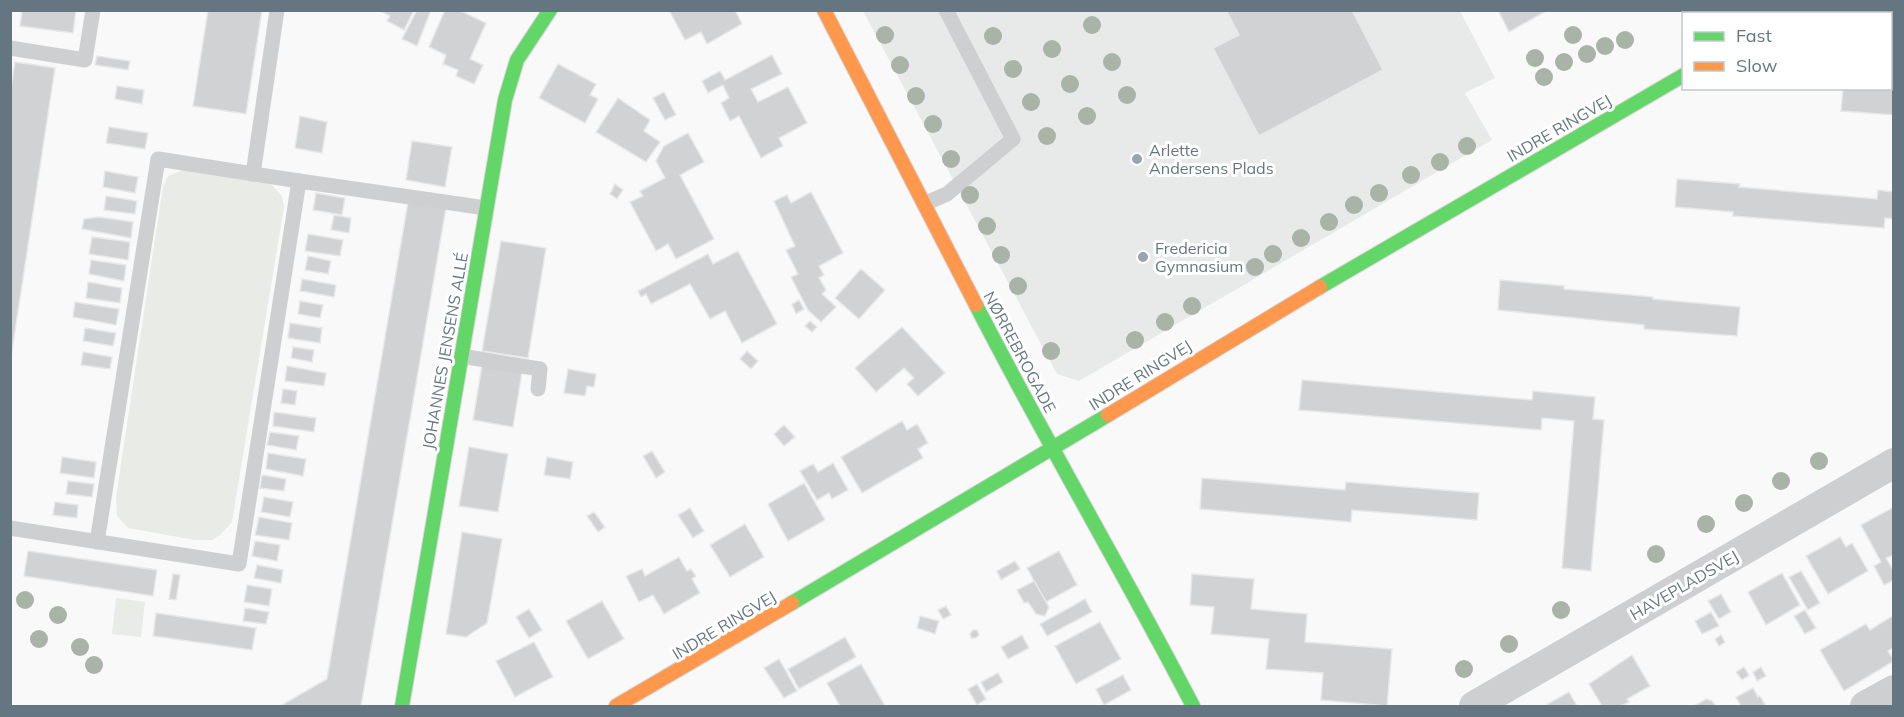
<svg xmlns="http://www.w3.org/2000/svg" width="1904" height="717" font-family="Mulish,sans-serif">
<style>
.built{fill:#e8e9e9}
.green{fill:#e8ebe6}
.building{fill:#d0d2d3;stroke:#e8e8e8;stroke-width:1.5}
.lines{fill:none;stroke-linecap:round;stroke-linejoin:round}
.fast-casing{stroke:#d5d6d7;stroke-width:16}
.slow-casing{stroke:#d5d6d7;stroke-width:16}
.lane{stroke:#cecfd0;stroke-width:15}
.street{stroke:#cecfd0;stroke-width:30}
.fast{stroke:#63d668;stroke-width:14}
.slow{stroke:#ff974d;stroke-width:14}
.tree{fill:#a9b3a7}
.poi-dot{fill:#99a4ac;stroke:#fff;stroke-width:2}
.labels{text-anchor:middle;dominant-baseline:central;stroke-width:6;stroke-linejoin:round;paint-order:stroke}
.street-label{font-size:16px;fill:#657683;stroke:#fff}
.poi-label{font-size:16px;fill:#657683;stroke:#fff;text-anchor:start}
</style>
<rect width="100%" height="100%" fill="#f9f9f9"/>
<polygon class="built" points="863,11 1460,11 1495,78 1465,93 1492,140 1079,381 1057,374"/>
<g class="green">
<polygon points="188,168 270,183 282,196 284,207 232,522 220,535 212,540 195,540 128,528 117,516 116,497 163,186 168,176"/>
<polygon points="116,598 145,602 141,637 112,634"/>
</g>
<g class="building">
<polygon points="22,10 76,10 73,33 20,26"/>
<polygon points="208,10 262,10 246,114 193,106"/>
<polygon points="378,10 414,10 404,30 387,21 390,16"/>
<polygon points="417,10 431,10 417,46 402,39"/>
<polygon points="445,10 459,10 486,23 470,59 483,65 474,84 456,76 458,70 443,64 446,55 429,47"/>
<polygon points="669,10 735,10 742,24 707,44 701,32 685,40"/>
<polygon points="1226,10 1352,10 1383,70 1259,136 1213,48 1239,35"/>
<polygon points="1498,10 1548,10 1509,32"/>
<polygon points="772,55 782,74 751,89 758,102 788,87 807,123 779,138 783,146 761,158 739,116 730,121 721,103 729,98 723,85 708,93 702,81 720,71 725,80"/>
<polygon points="97,56 130,61 128,70 95,65"/>
<polygon points="15,62 55,68 10,364 10,95"/>
<polygon points="558,64 596,84 590,95 598,99 585,123 539,98"/>
<polygon points="117,86 144,90 142,104 115,99"/>
<polygon points="1890,86 1894,86 1894,115 1841,111 1843,88 1890,88"/>
<polygon points="664,92 676,115 665,120 653,98"/>
<polygon points="618,98 650,120 644,131 660,142 646,162 596,132"/>
<polygon points="300,116 327,122 322,153 295,148"/>
<polygon points="109,127 148,133 145,149 106,143"/>
<polygon points="688,133 704,162 680,175 714,239 676,259 668,244 656,251 630,202 643,196 640,191 665,178 656,161 664,146"/>
<polygon points="412,141 452,147 445,187 406,180"/>
<polygon points="105,171 138,177 135,193 103,187"/>
<polygon points="1677,179 1740,184 1739,187 1877,199 1878,190 1894,192 1894,219 1885,218 1884,228 1733,216 1733,212 1675,207"/>
<polygon points="615,184 623,190 617,199 610,194"/>
<polygon points="811,192 843,253 819,266 824,275 819,278 826,290 822,294 836,307 821,322 808,310 791,277 798,274 786,250 795,246 774,201 787,195 791,203"/>
<polygon points="316,193 345,198 342,215 313,210"/>
<polygon points="106,196 137,201 135,214 104,210"/>
<polygon points="408,202 446,208 361,706 280,706 327,679"/>
<polygon points="334,215 351,218 349,233 331,230"/>
<polygon points="99,217 133,222 131,238 82,229 84,219"/>
<polygon points="308,234 343,240 340,256 305,251"/>
<polygon points="92,237 130,242 128,260 89,254"/>
<polygon points="501,241 546,248 528,358 482,351"/>
<polygon points="738,251 777,324 742,343 725,311 710,319 690,284 651,304 646,294 641,297 638,291 708,254 713,264"/>
<polygon points="308,256 331,261 328,274 305,270"/>
<polygon points="91,260 126,265 124,281 89,274"/>
<polygon points="861,269 885,290 859,319 835,298"/>
<polygon points="302,279 336,285 334,297 300,291"/>
<polygon points="1500,280 1564,286 1564,289 1653,297 1653,299 1740,307 1737,336 1644,329 1644,325 1498,310"/>
<polygon points="88,282 122,288 120,303 86,298"/>
<polygon points="799,300 804,309 796,314 792,304"/>
<polygon points="300,301 323,305 320,318 298,314"/>
<polygon points="75,302 119,309 116,325 73,317"/>
<polygon points="810,321 817,327 812,332 805,326"/>
<polygon points="290,323 322,328 320,343 288,338"/>
<polygon points="902,327 945,373 918,396 907,384 914,378 904,368 876,392 855,368"/>
<polygon points="85,328 116,333 113,346 83,341"/>
<polygon points="293,347 314,350 312,362 291,358"/>
<polygon points="747,351 758,361 751,369 740,359"/>
<polygon points="83,352 112,357 110,369 81,365"/>
<polygon points="482,365 522,372 513,427 473,420"/>
<polygon points="287,366 326,373 324,386 285,381"/>
<polygon points="568,369 596,374 594,387 587,386 585,396 564,393"/>
<polygon points="1302,380 1532,400 1533,391 1595,397 1593,419 1604,420 1591,571 1562,568 1574,421 1542,418 1541,430 1299,410"/>
<polygon points="283,389 297,391 295,405 281,403"/>
<polygon points="274,412 316,418 314,432 273,426"/>
<polygon points="902,421 907,430 917,424 928,443 918,449 923,458 862,493 841,457"/>
<polygon points="784,425 795,437 784,446 774,434"/>
<polygon points="270,432 299,436 296,450 267,445"/>
<polygon points="469,447 508,454 498,512 459,506"/>
<polygon points="652,451 665,472 656,478 643,456"/>
<polygon points="268,453 306,459 303,476 266,469"/>
<polygon points="62,457 96,462 94,478 60,473"/>
<polygon points="547,457 573,462 570,479 544,475"/>
<polygon points="833,463 848,490 832,499 829,493 817,500 800,471 813,464 818,472"/>
<polygon points="262,475 286,479 284,491 260,488"/>
<polygon points="1202,478 1345,490 1346,482 1479,493 1477,520 1352,510 1351,522 1200,509"/>
<polygon points="68,481 94,484 92,497 66,494"/>
<polygon points="804,483 825,520 788,541 768,504"/>
<polygon points="264,497 293,502 290,517 261,512"/>
<polygon points="55,502 78,505 77,518 53,515"/>
<polygon points="1894,507 1894,555 1886,558 1894,572 1894,580 1884,585 1874,566 1881,562 1861,525"/>
<polygon points="690,508 704,531 693,538 678,515"/>
<polygon points="594,512 605,527 598,532 587,516"/>
<polygon points="259,517 292,523 289,540 255,535"/>
<polygon points="745,524 764,557 730,577 710,545"/>
<polygon points="462,532 502,539 487,623 466,637 446,634"/>
<polygon points="1840,537 1846,547 1852,543 1868,571 1828,594 1806,556"/>
<polygon points="255,541 280,545 277,561 252,556"/>
<polygon points="28,551 157,570 153,596 24,576"/>
<polygon points="1059,551 1077,585 1046,602 1027,568"/>
<polygon points="679,557 687,571 691,569 696,576 692,579 700,593 664,614 653,595 639,602 626,576 642,569 645,576"/>
<polygon points="1015,561 1020,569 1001,580 997,571"/>
<polygon points="257,565 283,570 281,583 254,578"/>
<polygon points="1801,571 1820,603 1808,610 1789,577"/>
<polygon points="1782,573 1800,605 1766,625 1748,592"/>
<polygon points="173,574 180,575 176,600 169,599"/>
<polygon points="1192,574 1254,579 1251,609 1307,614 1305,642 1392,649 1387,706 1321,700 1323,673 1266,669 1269,639 1211,634 1214,607 1190,605"/>
<polygon points="1034,581 1049,607 1045,616 1036,614 1028,602 1024,603 1017,590"/>
<polygon points="247,585 272,589 269,606 244,602"/>
<polygon points="1721,594 1731,612 1719,619 1708,601"/>
<polygon points="1085,599 1092,612 1047,636 1040,624"/>
<polygon points="602,601 624,639 588,659 566,621"/>
<polygon points="946,606 951,615 943,619 938,610"/>
<polygon points="245,608 269,612 266,624 243,621"/>
<polygon points="529,609 542,630 529,638 516,617"/>
<polygon points="1805,610 1816,628 1805,634 1794,616"/>
<polygon points="1711,612 1719,626 1702,634 1695,621"/>
<polygon points="156,613 256,628 252,650 153,636"/>
<polygon points="1894,615 1894,647 1888,651 1894,661 1844,691 1820,650 1866,624 1870,630"/>
<polygon points="920,616 939,621 935,634 917,628"/>
<polygon points="1100,622 1121,659 1076,684 1055,646"/>
<polygon points="973,630 977,630 979,635 976,638 971,638 970,634"/>
<polygon points="1022,635 1029,648 1008,659 1001,647"/>
<polygon points="1721,635 1725,642 1719,646 1715,639"/>
<polygon points="845,637 856,657 799,689 788,669"/>
<polygon points="534,642 553,677 515,697 496,661"/>
<polygon points="1632,655 1650,686 1627,699 1629,702 1621,706 1602,706 1589,684"/>
<polygon points="779,659 797,691 784,698 764,668"/>
<polygon points="861,664 885,706 840,706 827,683"/>
<polygon points="1744,667 1749,675 1742,680 1736,672"/>
<polygon points="1761,667 1766,676 1757,681 1753,672"/>
<polygon points="998,673 1003,682 986,692 981,682"/>
<polygon points="1123,675 1131,690 1104,705 1096,689"/>
<polygon points="977,684 986,699 977,705 968,689"/>
<polygon points="1753,688 1758,697 1760,696 1766,706 1741,706 1736,697"/>
<polygon points="1569,692 1577,706 1544,706"/>
<polygon points="1706,699 1712,701 1716,706 1694,706"/>
</g>
<g class="lines">
<g class="fast-casing">
<g id="fast">
<polyline points="1791,14 1796,10"/>
<polyline points="1320,287 1684,75"/>
<path d="M976 305C1045 440 1123 571 1193 706"/>
<polyline points="792,603 1108,415"/>
<polyline points="402,706 505,100 517,60 550,10"/>
</g>
</g>
<g class="slow-casing">
<g id="slow">
<polyline points="824,10 976,305"/>
<polyline points="1108,415 1320,287"/>
<polyline points="616,706 792,603"/>
</g>
</g>
<g class="lane">
<polyline points="10,48 85,60 93,10"/>
<polyline points="253,174 277,10"/>
<polyline points="299,181 486,208"/>
<polyline points="924,204 947,194 1013,139 946,10"/>
<polyline points="461,356 540,369 538,389"/>
<polyline points="10,528 239,564 299,181 158,159 97,542"/>
</g>
<g class="street">
<polyline points="1474,706 1894,463"/>
<polyline points="1865,706 1894,690"/>
</g>
<use href="#fast" class="fast"/>
<use href="#slow" class="slow"/>
</g>
<g class="tree">
<circle cx="1092" cy="25" r="9"/>
<circle cx="885" cy="35" r="9"/>
<circle cx="1573" cy="35" r="9"/>
<circle cx="993" cy="36" r="9"/>
<circle cx="1625" cy="40" r="9"/>
<circle cx="1605" cy="46" r="9"/>
<circle cx="1052" cy="49" r="9"/>
<circle cx="1587" cy="54" r="9"/>
<circle cx="1535" cy="58" r="9"/>
<circle cx="1112" cy="62" r="9"/>
<circle cx="1564" cy="62" r="9"/>
<circle cx="900" cy="65" r="9"/>
<circle cx="1013" cy="69" r="9"/>
<circle cx="1544" cy="77" r="9"/>
<circle cx="1070" cy="84" r="9"/>
<circle cx="1127" cy="95" r="9"/>
<circle cx="916" cy="96" r="9"/>
<circle cx="1031" cy="102" r="9"/>
<circle cx="1087" cy="116" r="9"/>
<circle cx="933" cy="124" r="9"/>
<circle cx="1047" cy="136" r="9"/>
<circle cx="1467" cy="146" r="9"/>
<circle cx="951" cy="159" r="9"/>
<circle cx="1440" cy="162" r="9"/>
<circle cx="1411" cy="175" r="9"/>
<circle cx="1379" cy="193" r="9"/>
<circle cx="970" cy="195" r="9"/>
<circle cx="1354" cy="205" r="9"/>
<circle cx="1329" cy="222" r="9"/>
<circle cx="987" cy="226" r="9"/>
<circle cx="1301" cy="238" r="9"/>
<circle cx="1273" cy="254" r="9"/>
<circle cx="1001" cy="255" r="9"/>
<circle cx="1255" cy="267" r="9"/>
<circle cx="1018" cy="286" r="9"/>
<circle cx="1192" cy="306" r="9"/>
<circle cx="1165" cy="322" r="9"/>
<circle cx="1135" cy="340" r="9"/>
<circle cx="1051" cy="351" r="9"/>
<circle cx="1819" cy="461" r="9"/>
<circle cx="1781" cy="481" r="9"/>
<circle cx="1744" cy="503" r="9"/>
<circle cx="1706" cy="524" r="9"/>
<circle cx="1656" cy="554" r="9"/>
<circle cx="25" cy="600" r="9"/>
<circle cx="1561" cy="610" r="9"/>
<circle cx="58" cy="615" r="9"/>
<circle cx="39" cy="639" r="9"/>
<circle cx="1509" cy="644" r="9"/>
<circle cx="80" cy="647" r="9"/>
<circle cx="94" cy="665" r="9"/>
<circle cx="1464" cy="669" r="9"/>
</g>
<g class="poi-dot">
<circle cx="1137" cy="159" r="6"/>
<circle cx="1143" cy="257" r="6"/>
</g>
<g class="labels">
<g class="street-label">
<text transform="translate(1559 128) rotate(-30)">INDRE RINGVEJ</text>
<text transform="translate(445 351) rotate(-80)">JOHANNES JENSENS ALLÉ</text>
<text transform="translate(1020 352) rotate(62)">NØRREBROGADE</text>
<text transform="translate(1140 375) rotate(-32)">INDRE RINGVEJ</text>
<text transform="translate(1684 585) rotate(-30)">HAVEPLADSVEJ</text>
<text transform="translate(724 625) rotate(-31)">INDRE RINGVEJ</text>
</g>
<g class="poi-label">
<text x="1149" y="150">Arlette<tspan x="1149" dy="18">Andersens Plads</tspan></text>
<text x="1155" y="248">Fredericia<tspan x="1155" dy="18">Gymnasium</tspan></text>
</g>
</g>
<rect width="1904" height="717" fill="none" stroke="#657683" stroke-width="24"/>
<rect x="1682" y="12" width="210" height="78" fill="#ffffff" stroke="#c1c8cd" stroke-width="1.5"/>
<rect x="1694" y="32" width="30" height="9" fill="#63d668" stroke="#c1c8cd" stroke-width="1.5"/>
<text x="1736" y="42" font-size="18" fill="#657683">Fast</text>
<rect x="1694" y="62" width="30" height="9" fill="#ff974d" stroke="#c1c8cd" stroke-width="1.5"/>
<text x="1736" y="72" font-size="18" fill="#657683">Slow</text>
</svg>
